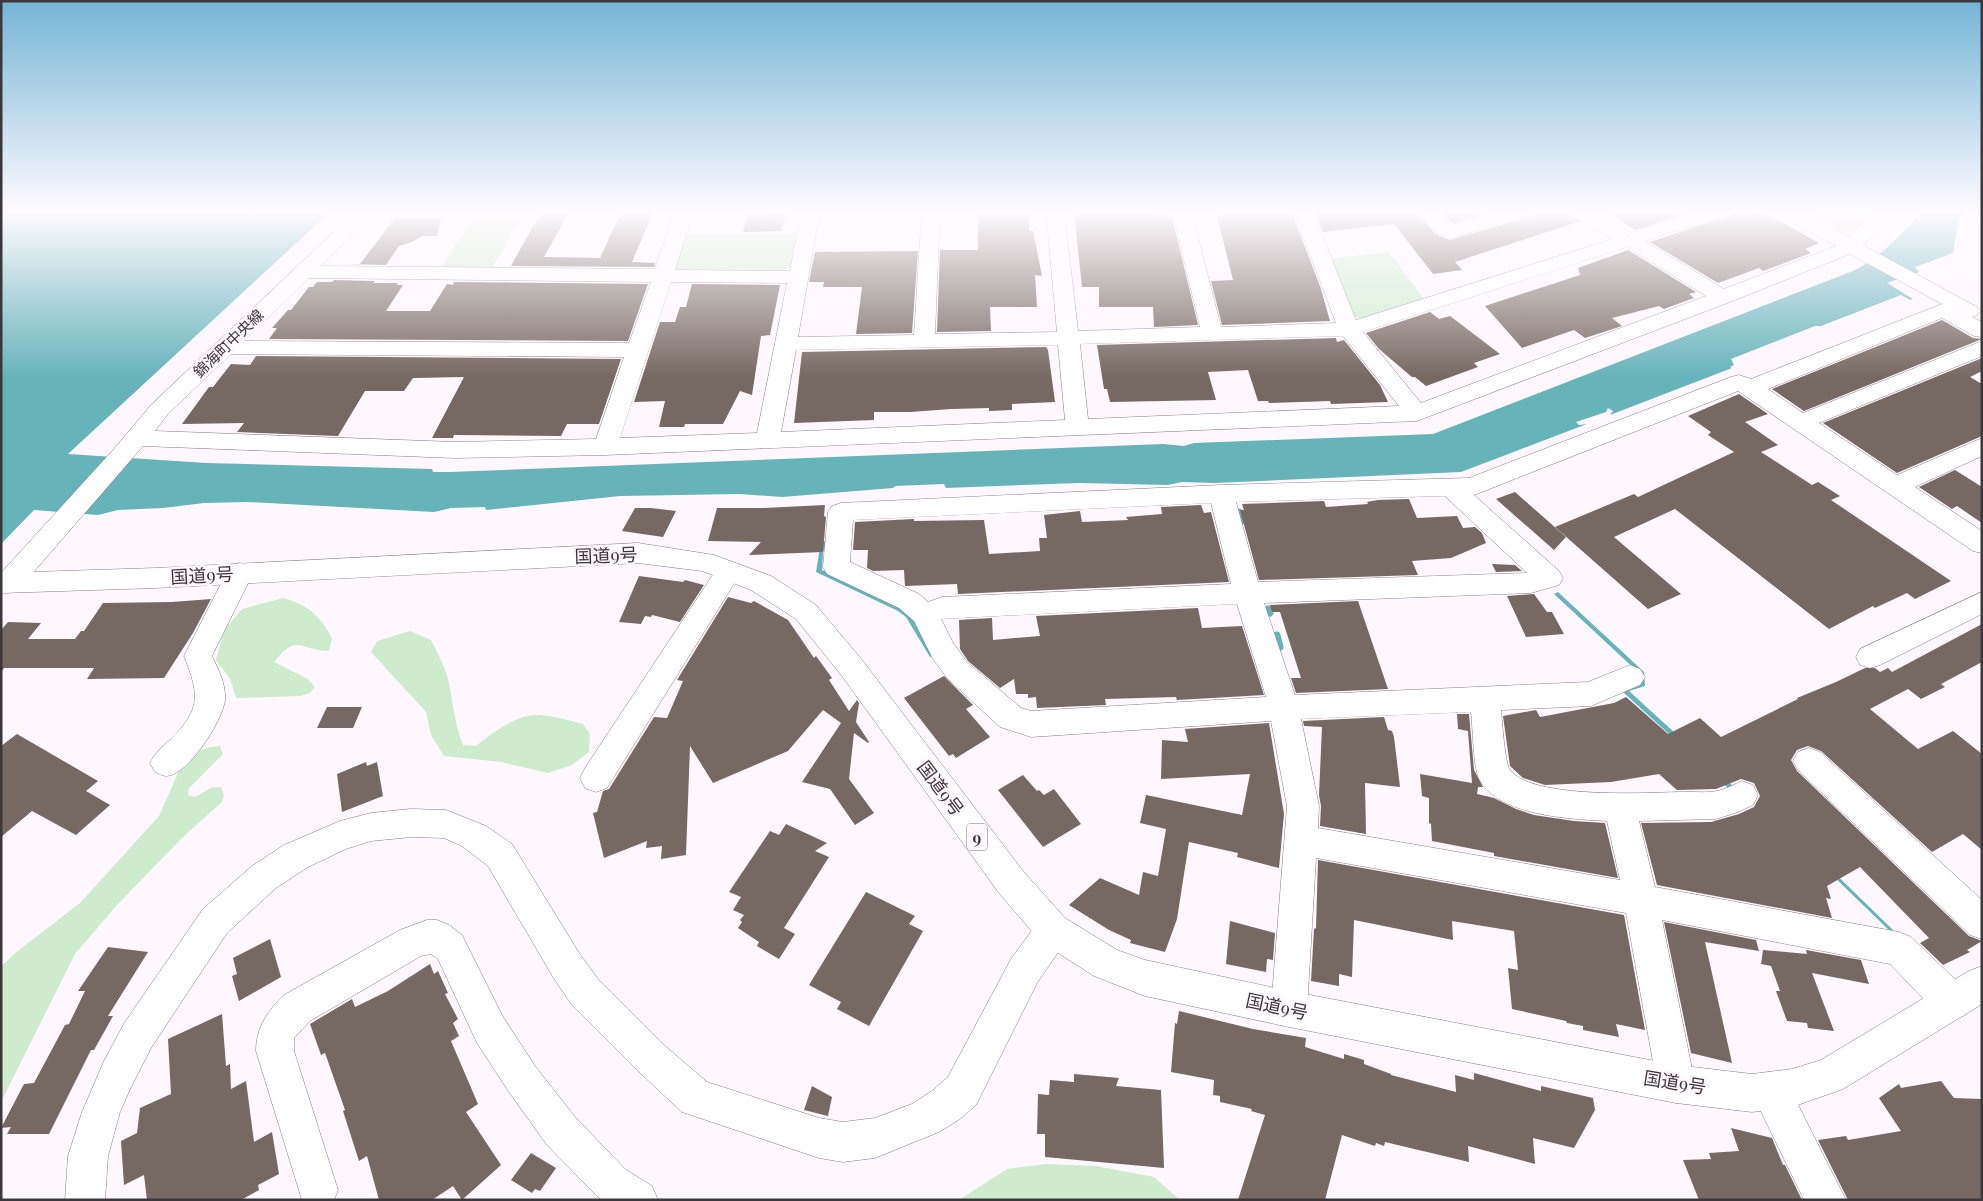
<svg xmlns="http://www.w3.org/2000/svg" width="1983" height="1201" font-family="'Playfair Display','Noto Sans JP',serif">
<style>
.green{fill:#ceeccd}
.water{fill:#67b3ba}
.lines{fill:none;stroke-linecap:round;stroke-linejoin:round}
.stream{stroke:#67b3ba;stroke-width:7}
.building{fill:#766862}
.minor-casing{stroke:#877c87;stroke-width:1}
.highway-casing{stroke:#877c87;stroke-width:1}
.minor{fill:#fff;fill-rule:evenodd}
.highway{fill:#fff;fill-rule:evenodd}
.labels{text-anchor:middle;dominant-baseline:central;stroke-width:5;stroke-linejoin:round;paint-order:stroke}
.far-street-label{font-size:15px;fill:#3b373b;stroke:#fef7fe}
.shield{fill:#fef7fe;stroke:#767176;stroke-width:1}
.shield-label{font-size:16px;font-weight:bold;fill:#3b373b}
.street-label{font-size:18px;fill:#3b373b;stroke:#fef7fe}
</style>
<rect width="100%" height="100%" fill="#fef7fe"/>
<g class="green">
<polygon points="1804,210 1875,210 1854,231 1841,230"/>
<polygon points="472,220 520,221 492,268 441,267"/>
<polygon points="684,233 797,233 791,267 782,271 681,272 673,268"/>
<polygon points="1389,252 1424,299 1362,319 1351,315 1328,259"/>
<path d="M283 598C307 604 322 617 332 639L329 651C300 651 298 632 274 662L308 679 315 687 310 693 300 696 236 698 230 679 216 660 224 630 242 609Z"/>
<path d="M410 631 431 640C438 654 446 668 449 683 453 704 455 725 463 745L476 746C495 731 516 714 541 715 555 716 570 721 583 724L590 734 589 752 572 765 548 773 501 762 444 756 431 735 426 712 371 652 377 641Z"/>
<polygon points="220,746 223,754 189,788 188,795 195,797 211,788 221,787 224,795 222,802 183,837 117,905 75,954 1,1102 1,966 19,950 80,903 159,816 179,771 201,750 210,747"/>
<polygon points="1046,1164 1096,1166 1154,1177 1180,1200 959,1200 1007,1169"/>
</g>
<g class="water">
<path d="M1 210H332L68 454 206 463 432 469 433 472H450L1163 444 1184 446 1194 443 1433 434 1853 271C1881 258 1903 232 1924 210H1971L1959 218 1953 253 1915 267 1919 272 1887 283 1913 299 1910 300 1901 295 1821 326H1815L1731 359 1734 365 1730 367 1732 368 1610 415 1613 411 1608 408 1606 412 1576 422 1579 425 1587 424 1461 472 1215 483 1182 482 1168 485 1079 483 946 488 944 484 895 486 893 488 782 497 739 494 620 496 486 510 485 507 451 508 434 512 247 502 204 503 163 508 118 510 98 515 34 510 1 544Z"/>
<polygon points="821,541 827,541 823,553 822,570 891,601 910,613 935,655 930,657 906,617 898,611 816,572"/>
<polygon points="1558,592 1644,672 1645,686 1629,691 1733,786 1729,789 1623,692 1586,704 1638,672 1554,594"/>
<polygon points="1775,815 1893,930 1891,932 1774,819"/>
</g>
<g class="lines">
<g class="stream">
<polyline points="1239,512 1242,521"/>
<polyline points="1268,609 1270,613"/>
<polyline points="1277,635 1280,647"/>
</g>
</g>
<g class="building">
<polygon points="542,210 570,210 544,257 600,258 622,210 654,210 632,262 655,263 654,267 511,266"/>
<polygon points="765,210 787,210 781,231 743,232 748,213 764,213"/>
<polygon points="1093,210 1152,210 1153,213 1168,213 1168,218 1172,217 1198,325 1154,327 1153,307 1099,307 1099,287 1082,287 1074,212"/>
<polygon points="1220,210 1291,210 1321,289 1330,321 1222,325 1211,281 1233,280 1217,216 1222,216"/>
<polygon points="1314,210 1415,210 1435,234 1450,240 1533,216 1536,210 1569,210 1572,216 1581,221 1455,262 1462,270 1433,274 1394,224 1323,232"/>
<polygon points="1439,210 1497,210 1453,224"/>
<polygon points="1604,210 1679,210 1685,214 1635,230"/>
<polygon points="1760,210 1819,243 1805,249 1811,253 1763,271 1759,268 1718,283 1650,242 1737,213 1741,215"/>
<polygon points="978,214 1029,214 1029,231 1033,231 1042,276 1035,275 1037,307 990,307 991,331 937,332 940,250 978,250"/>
<polygon points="395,218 441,218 437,236 422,236 412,242 399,246 386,265 345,264 360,264"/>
<polygon points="1628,250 1696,292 1689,294 1694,298 1664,309 1659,306 1612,318 1622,326 1585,338 1574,330 1522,348 1485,306 1580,275 1578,268"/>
<polygon points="918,251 912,333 856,334 862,287 823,287 824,282 809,282 815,252"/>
<polygon points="334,280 375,281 373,283 398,283 397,285 403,285 386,311 430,311 447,284 453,285 454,282 648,284 628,341 269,339 277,328 272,328 288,310 291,310 309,287 313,287 317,282 332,282"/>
<polygon points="692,284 780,285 770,335 761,336 752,395 740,391 723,424 685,424 684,427 659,427 665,401 634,402 660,322 675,322 680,307 686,307"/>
<polygon points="1430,312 1439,319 1450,316 1500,354 1474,363 1478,367 1426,386 1415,377 1412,377 1379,349 1366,333"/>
<polygon points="1942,320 1973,338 1982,339 1804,411 1772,389"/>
<polygon points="1336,338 1337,342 1344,340 1380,385 1388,402 1331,404 1330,401 1269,403 1268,401 1258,401 1248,370 1208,372 1216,400 1110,402 1107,389 1104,389 1097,345"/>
<polygon points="1046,347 1048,350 1055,402 1012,404 1012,410 989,411 989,408 951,409 910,412 874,412 874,420 794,423 802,352"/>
<polygon points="256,356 621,359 599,424 567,424 561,436 454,435 453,438 432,438 464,377 413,378 404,391 365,391 338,436 237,432 244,423 182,424 209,387 213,387 231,364 250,365"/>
<polygon points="1982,358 1982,371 1970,377 1982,384 1982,436 1897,473 1823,423"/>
<polygon points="1739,394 1768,414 1745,422 1778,445 1761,452 1812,485 1818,482 1840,496 1831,500 1951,581 1915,599 1907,593 1875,608 1873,606 1829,629 1675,509 1614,537 1681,594 1648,609 1555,527 1634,494 1638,497 1734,452 1708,435 1711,432 1688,416"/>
<polygon points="1955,470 1982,487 1982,523 1957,506 1952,509 1919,487"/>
<polygon points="1515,492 1566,537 1554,550 1496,499"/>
<polygon points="1409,499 1417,518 1457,516 1463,528 1475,527 1482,533 1486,543 1451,558 1412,561 1418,575 1259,580 1240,510 1244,510 1242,504 1324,501 1326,507 1368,504 1367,502 1378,500"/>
<polygon points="825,505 824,516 826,517 823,552 749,555 761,542 708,541 717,508 764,508"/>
<polygon points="1201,505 1204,513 1211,512 1229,582 958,594 957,584 905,586 904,570 873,571 867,568 868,550 853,550 855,522 914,519 914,521 984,520 989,554 1040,551 1039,538 1047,538 1044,515 1080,511 1082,522 1128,520 1126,517 1162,514 1161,507"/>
<polygon points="635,508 651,508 676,511 663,537 622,531"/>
<polygon points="1492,564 1515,565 1522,571 1496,572"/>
<polygon points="639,576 683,582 685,580 704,585 680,622 652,615 651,617 645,616 641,624 619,622"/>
<polygon points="1534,594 1547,612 1552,612 1564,634 1526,637 1507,596"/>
<polygon points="728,597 751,603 754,601 788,620 814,658 816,656 832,678 829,680 849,711 857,700 859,703 856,722 869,742 868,743 854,733 849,779 874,813 855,825 830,789 802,782 841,723 823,710 788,751 713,783 690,746 686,855 661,859 662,846 646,848 647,841 604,858 593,813 597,812 603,791 609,789 654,717 667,718 683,681 677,680"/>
<polygon points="211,599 193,633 164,678 87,679 94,668 4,668 1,672 1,630 8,622 41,623 28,639 75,639 81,631 84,631 103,603 172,602"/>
<polygon points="1358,601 1388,689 1296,693 1291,678 1301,678 1280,612 1272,612 1270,605"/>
<polygon points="1198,608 1202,628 1242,626 1264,695 1177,700 1176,697 1105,699 1106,705 1037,708 1036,697 1028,698 1028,694 1016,694 1014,679 1000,688 968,661 960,649 959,620 992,618 993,640 1040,636 1036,616"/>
<polygon points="1982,624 1982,662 1941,684 1945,687 1921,699 1908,689 1870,709 1918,749 1953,731 1982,754 1982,850 1963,834 1932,852 1821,751 1808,746 1797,750 1791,760 1797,771 1969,936 1982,941 1967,950 1970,952 1943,965 1920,943 1929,938 1860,867 1827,886 1831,899 1826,898 1832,918 1657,885 1641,823 1711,822 1739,814 1754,807 1760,796 1754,783 1741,779 1716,789 1677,790 1659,774 1611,782 1545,785 1523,778 1510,766 1503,716 1536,710 1540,717 1614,703 1626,697 1668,734 1700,718 1721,737 1798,699 1797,698 1836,682 1865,668 1875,668 1880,672 1888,668 1892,672"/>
<polygon points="944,676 973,705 966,709 990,737 956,758 953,754 949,756 904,698"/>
<polygon points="327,707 362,707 353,728 317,728"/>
<polygon points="1457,714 1469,714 1474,770 1483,787 1478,787 1477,794 1494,798 1516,809 1534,815 1574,821 1605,823 1618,878 1494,856 1494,853 1432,841 1431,824 1429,823 1429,798 1422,796 1420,774 1472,783 1468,731 1458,729"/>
<polygon points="1384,717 1388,730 1392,731 1394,737 1400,787 1365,783 1366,834 1320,826 1321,806 1319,795 1322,727 1304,726 1303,721"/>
<polygon points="1269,723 1284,814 1279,868 1237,857 1238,853 1189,842 1177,919 1165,952 1130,943 1131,940 1109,930 1069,905 1100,878 1139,895 1143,872 1158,876 1166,829 1140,823 1146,795 1242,815 1250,774 1161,779 1162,740 1188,742 1185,729"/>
<polygon points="17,734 98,781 86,791 110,805 76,835 32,811 1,837 1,746"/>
<polygon points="366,762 367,766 377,762 383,796 342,812 337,774"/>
<polygon points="1023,775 1037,791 1039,790 1044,795 1054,789 1081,824 1043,847 998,790"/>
<polygon points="786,824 827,843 815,851 829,857 784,928 795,934 779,959 757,946 759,942 738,928 742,922 740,920 744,915 733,910 741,897 729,892 770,831 779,835"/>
<polygon points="1318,860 1624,915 1645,1030 1616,1024 1619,1037 1583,1030 1583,1026 1567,1023 1566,1021 1512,1009 1508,968 1518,970 1514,931 1452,921 1453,940 1354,920 1352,977 1339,974 1339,986 1311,981 1314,929 1316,928"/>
<polygon points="866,892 915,916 909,924 923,931 869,1026 837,1009 841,1002 809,985"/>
<polygon points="1230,921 1275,933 1273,960 1267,959 1266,972 1226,964"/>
<polygon points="1664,922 1756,940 1759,951 1705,942 1732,1063 1691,1053"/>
<polygon points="270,939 281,977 239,1001 232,976 237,974 233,958"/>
<polygon points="108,947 148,952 108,1016 113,1016 94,1050 91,1050 49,1134 7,1134 11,1127 1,1128 24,1084 34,1083 65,1025 69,1024 85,991 78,991"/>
<polygon points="1763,950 1807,954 1806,950 1861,960 1869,984 1812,973 1834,1031 1808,1028 1807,1023 1787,1021 1776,991 1780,991 1771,966 1761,964"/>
<polygon points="430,964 434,974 438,971 448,993 445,994 458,1019 453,1023 459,1036 451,1041 478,1104 466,1112 501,1165 462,1200 453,1186 432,1200 379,1200 367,1156 359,1161 343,1111 345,1110 325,1053 321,1055 310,1024 352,999 355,1007 388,991"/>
<polygon points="1179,1011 1253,1029 1306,1038 1305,1047 1344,1059 1344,1054 1364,1060 1364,1064 1391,1074 1391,1075 1456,1092 1455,1075 1474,1080 1474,1073 1541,1091 1541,1086 1593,1098 1595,1110 1574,1148 1533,1138 1535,1164 1468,1146 1469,1162 1385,1142 1384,1146 1376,1143 1375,1146 1342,1135 1325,1200 1238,1200 1265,1115 1251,1111 1252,1109 1220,1102 1220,1096 1213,1095 1214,1080 1171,1072 1175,1023 1177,1024"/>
<polygon points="222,1014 226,1066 230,1064 231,1089 246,1081 254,1142 272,1132 279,1174 258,1185 259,1190 241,1200 147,1200 144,1175 124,1185 121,1141 137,1133 140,1108 171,1094 168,1039"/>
<polygon points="1074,1074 1119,1078 1116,1086 1161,1090 1164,1168 1045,1157 1045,1134 1037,1134 1038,1094 1049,1095 1050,1080 1074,1082"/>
<polygon points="1941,1081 1954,1098 1982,1099 1982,1200 1848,1200 1818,1140 1846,1136 1848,1140 1901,1131 1879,1098 1899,1084 1901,1088"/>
<polygon points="812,1086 832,1097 828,1116 804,1110"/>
<polygon points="1731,1128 1772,1138 1783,1165 1785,1165 1802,1200 1699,1200 1683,1160 1711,1159 1709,1153 1739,1151"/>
<polygon points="531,1153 556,1168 540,1191 535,1189 532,1193 511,1180"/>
</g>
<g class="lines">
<g class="minor-casing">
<g id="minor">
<path d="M357 210H377L321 266 655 269 675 210H694L675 270 790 271 802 210H820L798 337 914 335 922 210H940L935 334 1057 332 1046 210H1064L1078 331 1200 327 1172 210H1191L1221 327 1336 323 1293 210H1312L1356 320 1613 239 1573 214 1571 210H1594L1631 233 1703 210H1732L1730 214 1645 241 1724 289 1836 246 1778 214 1776 210H1799L1849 237 1876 210H1896L1863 245 1977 307 1981 311 1977 315 1972 317 1982 322V337L1974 336 1942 318 1768 389 1803 413 1982 341V356L1819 423 1897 475 1982 438V456L1915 487 1982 531V553L1973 551 1738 391 1474 495 1559 571 1563 578 1559 585 1531 593 1264 603 1295 695 1588 682 1630 665 1640 669 1645 677 1640 685 1591 706 1501 710C1502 721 1505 764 1510 770 1532 799 1644 793 1679 792 1693 791 1708 794 1721 790 1728 788 1735 784 1742 781L1753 785 1758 795 1753 805 1738 812 1716 819 1639 821 1655 887 1899 932 1911 937 1965 989 1970 1002 1965 1015 1952 1020 1939 1015 1890 964 1662 920 1695 1084 1689 1097 1676 1103 1663 1097 1657 1084 1626 913 1316 858 1307 1009 1302 1022 1289 1027 1276 1022 1271 1009 1287 806 1271 721 1031 737 1000 727 947 678 933 659 914 621 899 608 827 574 823 567 828 512 832 506 841 503 1221 485 1469 478 1731 377 1739 375 1751 379 1942 304 1850 254 1730 302 1417 421 605 455 455 458 143 446 18 590 8 593 1 591V573L113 450 152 404ZM1627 247 1706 296 1421 403 1363 332ZM309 278 651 282 629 343 244 341ZM671 282 787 283 757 433 620 438ZM1343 336 1399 406 1088 419 1080 344ZM1058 345 1065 420 781 432 796 350ZM231 354 624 357 596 439 455 442 155 431 168 414ZM1445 496 1527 573 1258 582 1236 502ZM1211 503 1231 584 942 597 928 602 919 594 850 562 853 520ZM1237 604 1266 697 1031 711 1021 708 967 662 953 643 941 619ZM1471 712C1473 728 1473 762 1478 776 1494 816 1571 819 1607 821L1620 880 1318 828 1319 806 1301 719Z"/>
<polygon points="1417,210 1436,210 1452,226 1504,210 1534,210 1532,214 1451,238 1436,233"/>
<polygon points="729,561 738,564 742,571 607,788 596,792 585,788 580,778 585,768 720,564"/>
<path d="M240 563 250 566 253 573 212 656C219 671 226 684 225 700 223 720 188 776 166 776 163 776 158 773 155 772L150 763C155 753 162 747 170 740 202 709 199 694 184 656L230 566Z"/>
<polygon points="1982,592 1982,614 1880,665 1870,668 1860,665 1856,657 1860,649"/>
<polygon points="1809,748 1820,752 1982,900 1982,939 1970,935 1798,770 1793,761 1798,752"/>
<polygon points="411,809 446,810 486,826 512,844 579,953 598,979 664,1045 707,1082 819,1118 843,1122 875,1118 912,1104 932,1091 948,1077 1011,959 1041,918 1053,913 1065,918 1070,930 1065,942 1037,983 976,1105 960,1119 939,1132 875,1158 843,1162 819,1158 682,1112 638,1071 572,1005 553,977 488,866 462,846 444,838 411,837 371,841 346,849 308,867 276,888 227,933 151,1048 131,1087 120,1112 108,1156 105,1200 65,1200 68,1156 82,1112 104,1061 125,1022 203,909 252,866 284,845 340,821 371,813"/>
<path d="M427 920H437L449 925 462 935 503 1017 535 1066 575 1117 625 1169 652 1186 658 1200H601L547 1145 509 1092 477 1043 438 959 431 954 421 956 310 1021 294 1038V1051L338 1190 334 1200H302L256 1051C256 1028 268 1010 284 995L400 930Z"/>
<polygon points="1770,1072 1784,1077 1846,1200 1804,1200 1751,1091 1756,1077"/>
</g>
</g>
<g class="highway-casing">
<polygon id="highway" points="638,543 714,555 771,576 816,605 862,660 1023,871 1065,918 1117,950 1145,960 1289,991 1676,1065 1752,1074 1792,1069 1821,1060 1969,971 1982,966 1982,1004 1843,1089 1792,1107 1752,1112 1676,1103 1289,1027 1145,996 1094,976 1041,942 999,893 842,676 796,619 751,590 702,571 638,563 156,588 1,593 1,573 156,568"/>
</g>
<use href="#minor" class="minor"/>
<use href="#highway" class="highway"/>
</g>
<linearGradient id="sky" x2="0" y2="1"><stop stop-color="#74b4d6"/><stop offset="0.56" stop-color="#fffbff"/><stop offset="1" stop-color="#fffbff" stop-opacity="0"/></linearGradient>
<rect width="1983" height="378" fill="url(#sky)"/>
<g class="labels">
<g class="far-street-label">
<text transform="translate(228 343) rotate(-44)">錦海町中央線</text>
</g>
<rect class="shield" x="967" y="823.5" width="20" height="27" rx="4"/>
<g class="shield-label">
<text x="977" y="837">9</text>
</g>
<g class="street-label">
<text transform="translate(606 555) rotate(-2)">国道9号</text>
<text transform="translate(202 575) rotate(-3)">国道9号</text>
<text transform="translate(941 788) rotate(53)">国道9号</text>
<text transform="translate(1277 1006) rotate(12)">国道9号</text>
<text transform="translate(1675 1082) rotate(9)">国道9号</text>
</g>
</g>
<rect width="1983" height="1201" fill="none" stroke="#3b373b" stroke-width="5"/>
</svg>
